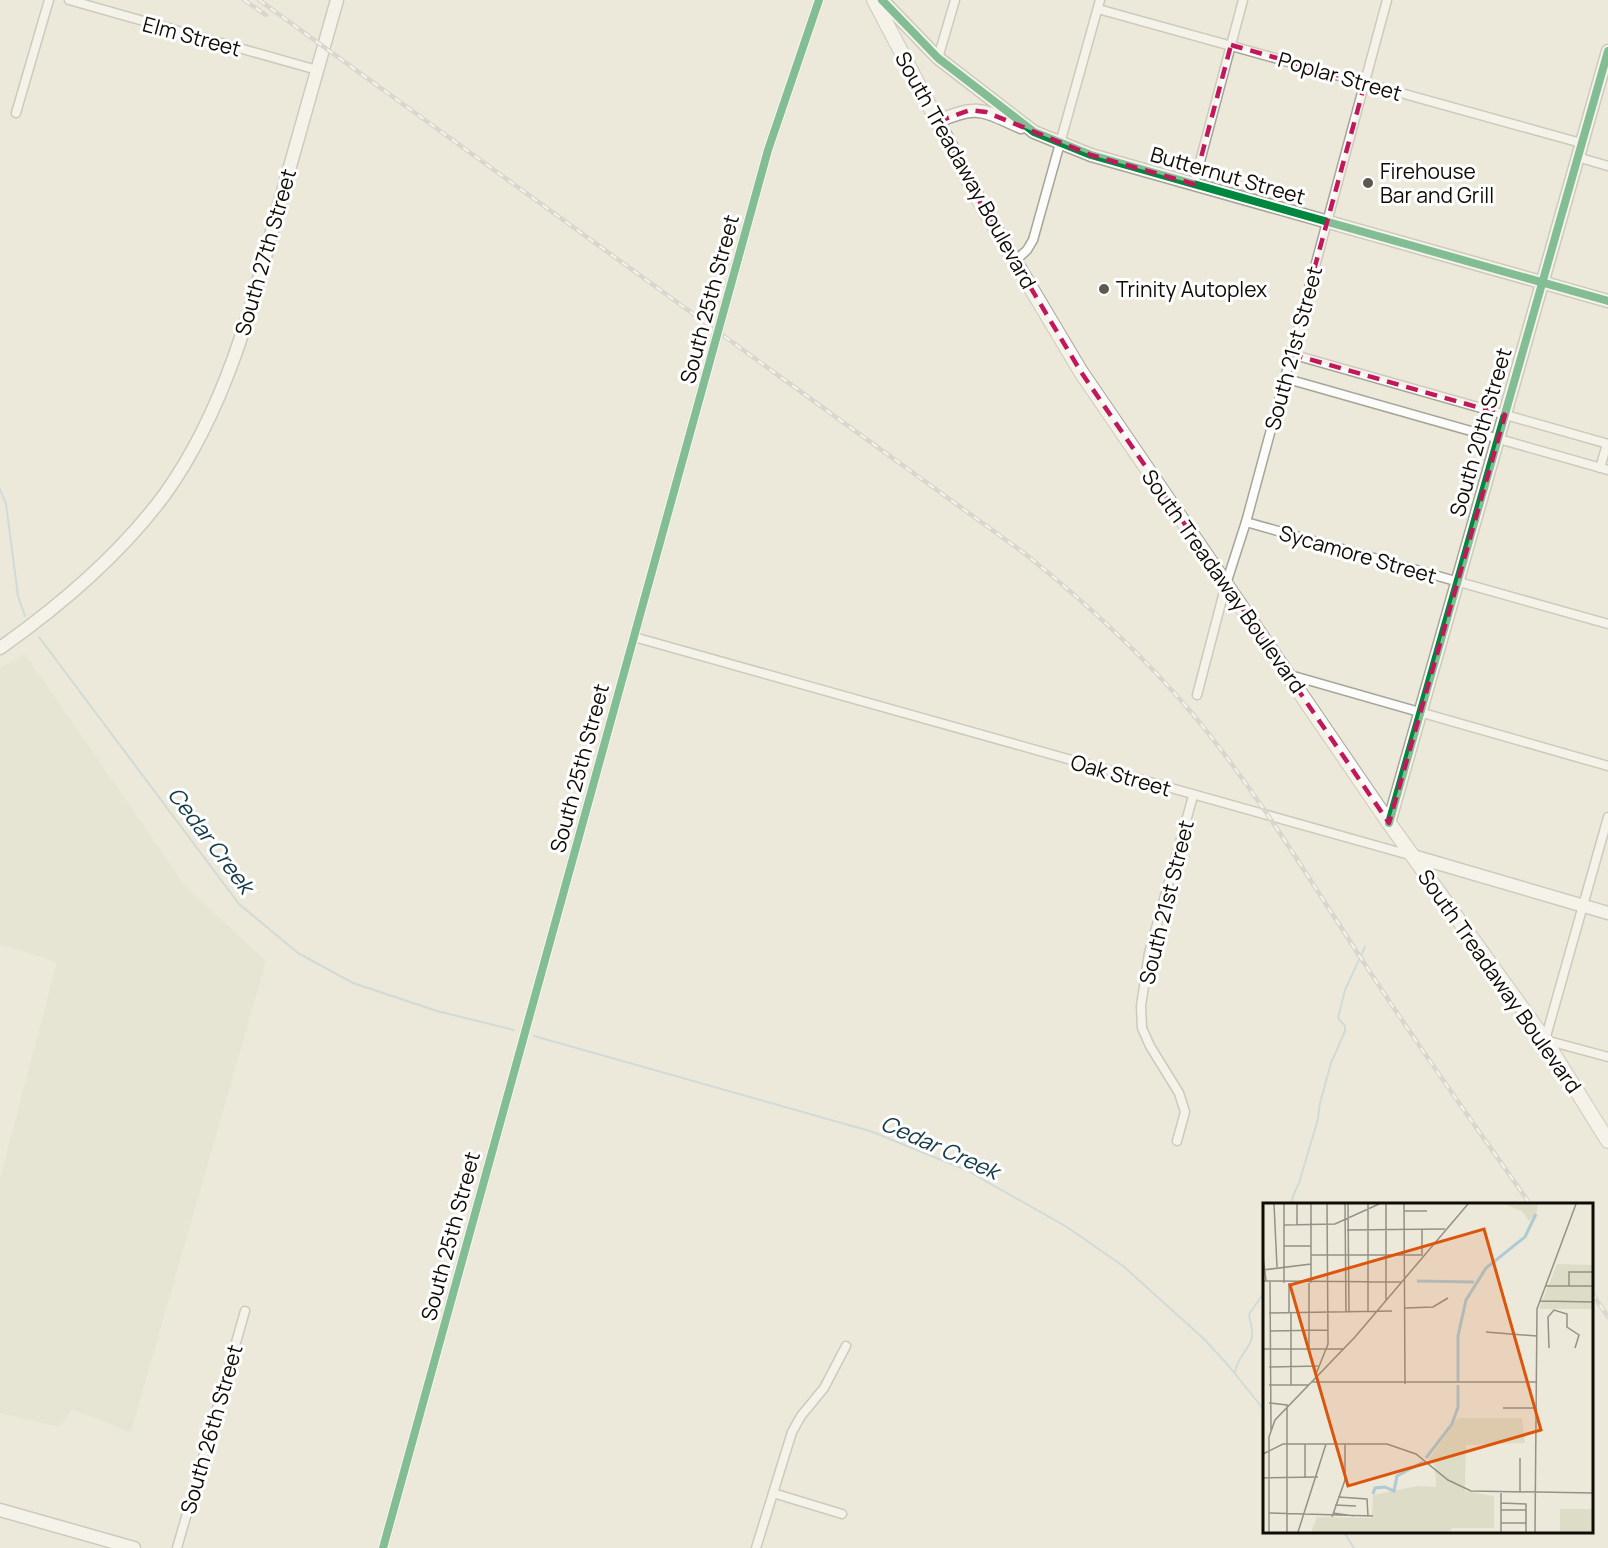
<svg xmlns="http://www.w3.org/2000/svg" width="1608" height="1548" font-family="Manrope,sans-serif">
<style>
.green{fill:#ddddc7}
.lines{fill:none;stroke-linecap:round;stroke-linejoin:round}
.stream{stroke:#aecbd3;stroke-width:2}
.street-casing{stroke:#a7a59a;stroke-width:11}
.secondary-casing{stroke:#a7a59a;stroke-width:15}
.primary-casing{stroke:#a7a59a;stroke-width:16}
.street{stroke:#fcfcfa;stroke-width:8}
.secondary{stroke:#fcfcfa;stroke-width:12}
.primary{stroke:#fcfcfa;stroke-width:14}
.rail-casing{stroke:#c2c0bc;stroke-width:4.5}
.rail{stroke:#fff;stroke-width:2;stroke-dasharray:7;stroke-linecap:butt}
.cycleway-casing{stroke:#fff;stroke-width:11}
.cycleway{stroke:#00873e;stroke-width:8}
.marked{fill:none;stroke:#c2185b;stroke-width:4.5;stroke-dasharray:12 8;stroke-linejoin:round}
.poi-dot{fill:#5c5950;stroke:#fff;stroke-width:2}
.labels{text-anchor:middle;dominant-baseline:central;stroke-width:6;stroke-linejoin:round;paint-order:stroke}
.street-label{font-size:21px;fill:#0f0c05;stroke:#fff}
.poi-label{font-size:21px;fill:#0f0c05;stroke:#fff;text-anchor:start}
.water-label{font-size:22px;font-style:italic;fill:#153b49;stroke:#fff}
.inset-river{fill:none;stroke:#aecbd3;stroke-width:3}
.inset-road{fill:none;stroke:#949185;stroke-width:1.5}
.view{fill:#dd550c;fill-opacity:0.15;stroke:#dd550c;stroke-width:3}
.inset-edge{fill:none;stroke:#0f0c05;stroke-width:3}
</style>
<rect width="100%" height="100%" fill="#ece9db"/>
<polygon class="green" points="25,654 186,887 266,961 131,1432 71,1409 60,1427 0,1413 0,1178 57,962 0,944 0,668"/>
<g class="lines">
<g class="stream">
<polyline points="0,489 6,504 18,596 25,616"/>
<polyline points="39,637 239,904 298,953 353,983 437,1011 514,1030"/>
<polyline points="534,1036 870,1131 966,1170 1067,1227 1123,1266 1203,1338 1228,1365 1264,1410"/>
<polyline points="1292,1204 1293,1196 1299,1183 1318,1119 1320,1103 1331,1063 1345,1031 1345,1026 1338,1018 1345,990 1365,947"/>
<path d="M1235 1372C1238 1357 1244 1355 1250 1343 1255 1335 1250 1323 1249 1314L1264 1293"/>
<polyline points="1344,1532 1354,1548"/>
</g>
<g class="street-casing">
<g id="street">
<polyline points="69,0 317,70"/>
<polyline points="1098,9 1581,143"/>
<polyline points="938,58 955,0"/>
<polyline points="16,113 49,0"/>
<polyline points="1577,157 1608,166"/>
<polyline points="1194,184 1243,0"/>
<polyline points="1015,261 1027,250 1033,240 1100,0"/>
<polyline points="1291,354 1608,444"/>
<polyline points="1284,378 1608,470"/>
<polyline points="1600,468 1607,444"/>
<polyline points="1246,522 1608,624"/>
<polyline points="634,637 1413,856"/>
<polyline points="1290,675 1608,766"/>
<polyline points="1197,695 1226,584 1246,522 1387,0"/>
<polyline points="1608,817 1545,1040 1608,1057"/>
<polyline points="1177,1141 1185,1112 1179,1093 1150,1046 1142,1028 1141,1006 1149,953 1193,796"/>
<polyline points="773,1493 842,1514"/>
<polyline points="177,1548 245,1311"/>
<polyline points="383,1548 768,150 819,0"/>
<polyline points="756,1548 792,1432 801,1416 824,1388 846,1346"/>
</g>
</g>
<g class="secondary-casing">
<g id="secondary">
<polyline points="882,0 938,58 1034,132 1091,155 1608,301"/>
<path d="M939 121C978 103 984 111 1021 127"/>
<path d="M0 648C61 605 120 555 165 494 225 410 252 307 278 209 298 139 317 70 337 0"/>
<polyline points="1389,823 1608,51"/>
<polyline points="1413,856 1608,913"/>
<polyline points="0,1510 134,1548"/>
</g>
</g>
<g class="primary-casing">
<polyline id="primary" points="874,0 982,206 1081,372 1389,823 1545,1040 1608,1141"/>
</g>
<use href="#street" class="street"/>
<use href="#secondary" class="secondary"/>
<use href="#primary" class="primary"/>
<g class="rail-casing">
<g id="rail">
<polyline points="244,0 266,15"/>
<path d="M259 0 1024 553C1084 601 1141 653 1191 712 1262 797 1317 893 1378 984 1427 1059 1479 1131 1530 1204"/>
<polyline points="1592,1293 1608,1317"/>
</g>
</g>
<use href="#rail" class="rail"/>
<g class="cycleway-casing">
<g id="cycleway">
<polyline points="882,0 938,58 1034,132 1091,155 1608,301"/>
<polyline points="1389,823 1608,51"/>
<polyline points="383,1548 768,150 819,0"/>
</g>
</g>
<use href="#cycleway" class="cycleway"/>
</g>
<path d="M0 0H1608V1548H0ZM1231 45 1365 83 1291 354 1505 415 1389 823 1081 372 982 206 939 121 970 110 986 112 1091 155 1194 184Z" fill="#ece9db" fill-opacity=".55" fill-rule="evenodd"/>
<path class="marked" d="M1231 45 1365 83 1291 354 1505 415 1389 823 1081 372 982 206 939 121 970 110 986 112 1091 155 1194 184Z"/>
<g class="poi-dot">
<circle cx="1368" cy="183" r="6"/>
<circle cx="1104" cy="289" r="6"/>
</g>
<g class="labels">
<g class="street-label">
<text transform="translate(192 36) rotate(15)">Elm Street</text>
<text transform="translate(1340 76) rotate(16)">Poplar Street</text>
<text transform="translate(966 170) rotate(61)">South Treadaway Boulevard</text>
<text transform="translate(1228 175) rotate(16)">Butternut Street</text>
<text transform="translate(265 252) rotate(-74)">South 27th Street</text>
<text transform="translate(709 299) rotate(-75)">South 25th Street</text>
<text transform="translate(1293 348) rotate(-75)">South 21st Street</text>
<text transform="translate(1480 432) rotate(-74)">South 20th Street</text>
<text transform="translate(1358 554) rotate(16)">Sycamore Street</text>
<text transform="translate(1224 581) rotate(55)">South Treadaway Boulevard</text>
<text transform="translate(579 768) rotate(-75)">South 25th Street</text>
<text transform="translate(1121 775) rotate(16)">Oak Street</text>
<text transform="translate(1166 902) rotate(-76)">South 21st Street</text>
<text transform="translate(1500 981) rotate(55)">South Treadaway Boulevard</text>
<text transform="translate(450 1236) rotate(-75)">South 25th Street</text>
<text transform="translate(211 1429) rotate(-74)">South 26th Street</text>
</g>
<g class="poi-label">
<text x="1380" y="171">Firehouse<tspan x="1380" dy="24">Bar and Grill</tspan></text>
<text x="1116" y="289">Trinity Autoplex</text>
</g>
<g class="water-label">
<text transform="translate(211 840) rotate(53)">Cedar Creek</text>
<text transform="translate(940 1147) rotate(24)">Cedar Creek</text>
</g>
</g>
<g transform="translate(1263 1203)">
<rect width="330" height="330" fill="#ece9db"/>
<path d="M241 1H275L274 9 266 18 259 8ZM294 61 330 62V106H276ZM195 215H259L262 240 203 242 202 288 231 293V325H189L187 329H48L54 314 109 315 110 292 154 283 173 284 172 263 166 256ZM297 306H330V329H297Z" fill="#ddddc7"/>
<path class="inset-river" d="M154 78 211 79M195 178V133L203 97 223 65 262 34 273 11M163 255 189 221 195 204V182M110 291 112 285 122 284 131 288 134 273 160 259"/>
<path class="inset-road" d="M11 1 14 64M21 1V80M34 1V22M82 1 83 109M85 1 86 109M105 1V108M123 1V97M141 1 142 181M141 8H164M21 22 72 21 116 1M84 27 182 26M21 43H48M48 52H159V27M0 54 3 78M0 67 48 61M0 78 138 79M7 79 8 227M26 80V109M46 80V145M48 80V1M283 83H330M306 83V69H330M277 98 330 99M142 105 170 104 185 95M28 109V182M6 110 129 108M7 128 65 127M223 129 274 133M286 145 285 114 291 107 304 111V124L316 132 312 145M0 146H80M6 164 57 163M53 171 65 141 64 1M48 179H273M6 182H45M6 200 24 202V329M240 205H274M42 241V274M0 251 20 241H124L153 251 185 277 208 288 330 290M257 255V289M0 275 55 274M238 290V329M75 294 104 296 105 313M238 300 263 301V329M72 302 93 303M238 307H263M6 310 110 313M70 310 91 313M69 314 82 277V241M238 320H263M6 329V234L12 217 92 134 205 1M35 329 63 241M272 329 274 106 313 1"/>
<path class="view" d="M221 26 278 227 85 283 27 82Z"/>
<rect width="330" height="330" class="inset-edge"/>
</g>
</svg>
